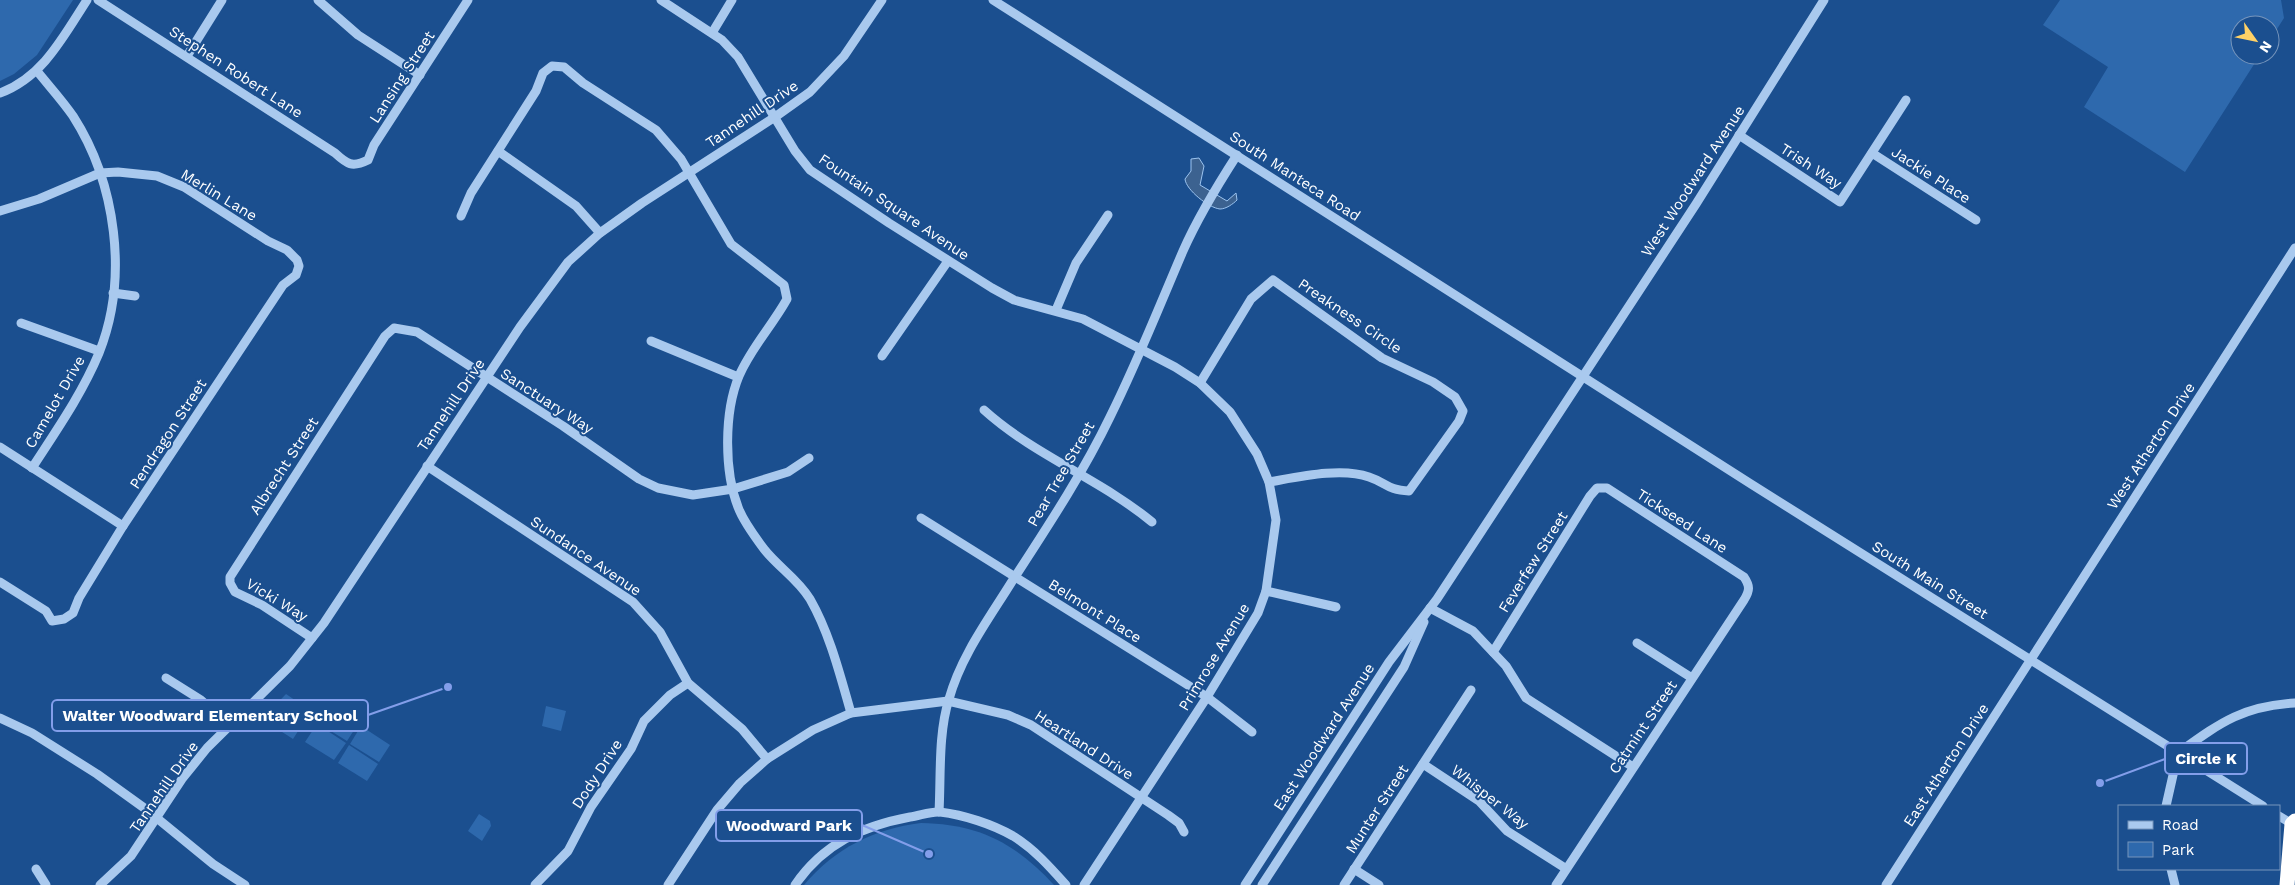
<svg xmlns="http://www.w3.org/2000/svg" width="2295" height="885" font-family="'Work Sans',sans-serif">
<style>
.green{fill:#2e69ad}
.water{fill:#3c6290;stroke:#9cc4f0}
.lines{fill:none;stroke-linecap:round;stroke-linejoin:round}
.minor{stroke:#a9c9ee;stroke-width:9}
.highway{stroke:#fff;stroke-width:15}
.labels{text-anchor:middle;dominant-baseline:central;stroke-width:4;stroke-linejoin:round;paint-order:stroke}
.street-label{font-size:15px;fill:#fff;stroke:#1b4f8f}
.leader{fill:none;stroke:#839eea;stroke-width:2}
.callout-dot{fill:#839eea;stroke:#1b4f8f;stroke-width:2}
.callout{fill:#1b4f8f;stroke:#839eea;stroke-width:2}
.callout-label{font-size:16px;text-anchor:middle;font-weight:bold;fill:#fff}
</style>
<rect width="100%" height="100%" fill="#1b4f8f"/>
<g class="green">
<polygon points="0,0 73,0 37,55 14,74 0,81"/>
<polygon points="2060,0 2281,0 2284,18 2270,40 2270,25 2240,25 2240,55 2260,55 2185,172 2084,107 2108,67 2043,25"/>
<polygon points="286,694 311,711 293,739 262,719"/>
<polygon points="329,705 358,724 347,741 318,723"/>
<polygon points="546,706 566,711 561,731 542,726"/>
<polygon points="317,724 346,743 334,760 305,742"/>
<polygon points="361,726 390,745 379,762 350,744"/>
<polygon points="349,745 378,764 367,781 338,763"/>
<polygon points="479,814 490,821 491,826 482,841 468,831"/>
<path d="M921 823C979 824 1015 843 1054 885H804C835 848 874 829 921 823Z"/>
</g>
<path class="water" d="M1199 158 1204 166 1200 185 1227 201 1236 193 1237 200C1233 204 1226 209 1220 209 1209 208 1186 190 1185 179L1191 171V159Z"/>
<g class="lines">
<g class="minor">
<path d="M98 0 335 153C347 164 352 168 368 160L374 145 468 0"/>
<polyline points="318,0 358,35 420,75"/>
<polyline points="661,0 722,40 738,57 795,151 810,170 889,223 992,288 1014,300 1083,319 1175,367 1200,383 1230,412 1257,454 1269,482 1276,520 1266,591 1258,613 1207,697 1084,885"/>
<polyline points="993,0 1751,484 2263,806"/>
<polyline points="712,33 732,0"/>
<polyline points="187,56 222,0"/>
<path d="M0 93C43 77 63 37 87 0"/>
<polyline points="1739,135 1840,202 1906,100"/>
<polyline points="498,151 576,206 600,233"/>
<polyline points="1872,153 1976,220"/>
<polyline points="0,211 39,199 100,173 118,172 157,176 184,187 268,241 287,250 297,260 299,266 296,275 283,285 123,526 79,598 73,613 64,619 52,621 46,611 0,582"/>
<path d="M461 216 471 193 536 91 543 73 552 66 564 67 583 83 656 130 681 159 731 244 784 285 787 299C772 326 751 348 739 376 724 412 724 471 738 507 743 521 755 537 764 549 778 567 798 579 810 599 830 634 840 675 851 713"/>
<polyline points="113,293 135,296"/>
<polyline points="1056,310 1076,263 1108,215"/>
<polyline points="21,323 99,351"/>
<polyline points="651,341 738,377"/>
<polyline points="882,356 948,261"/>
<path d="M1200 383 1251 299 1273 280 1382 358 1433 382 1455 397 1463 411 1459 421 1409 491C1387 490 1387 483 1369 477 1341 467 1298 477 1269 482"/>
<path d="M984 410C1035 456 1100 479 1152 522"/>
<polyline points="0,447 123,526"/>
<polyline points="427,466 633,602 660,632 688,683 742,729 767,759"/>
<path d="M32 468C56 431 82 394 99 353 129 278 116 183 73 116 62 100 49 86 37 71"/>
<polyline points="921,518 1207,697 1252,732"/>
<polyline points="1266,591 1336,607"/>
<polyline points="1430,608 1473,631 1506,666 1526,698 1633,767"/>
<polyline points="312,638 262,605 235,592 230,583 230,577 385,336 394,328 417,332 563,426 639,479 658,488 693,495 733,489 788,472 809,458"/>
<polyline points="1637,643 1692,678"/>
<path d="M1493 652 1590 496 1597 488H1607L1744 577C1750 586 1750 590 1744 600L1556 885"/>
<polyline points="166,678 201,700 229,725"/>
<polyline points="0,718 32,733 97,774 147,810 213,864 245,885"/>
<polyline points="1423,764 1479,801 1507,831 1565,868"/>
<path d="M2166 806 2178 753C2220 723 2242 706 2295 703"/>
<path d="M939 812C941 776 938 734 949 699 961 656 988 620 1011 583 1046 529 1082 475 1110 417 1137 363 1159 307 1183 251 1198 217 1217 186 1237 155"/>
<polyline points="2279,816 2292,824"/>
<polyline points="36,869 46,885"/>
<polyline points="1354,869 1379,885"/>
<polyline points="2171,869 2175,885"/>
<polyline points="100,885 131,856 182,779 207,748 290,666 324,623 520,327 568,262 600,233 642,203 775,117 810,92 844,56 882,0"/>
<polyline points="535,885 568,851 591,807 631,749 644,721 670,695 688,683"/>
<polyline points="668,885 717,810 740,783 767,759 813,730 851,713 948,701 1008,715 1031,725 1168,815 1179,823 1184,832"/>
<path d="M795 885C823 844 862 826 910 817 919 816 931 811 940 812 964 815 992 824 1013 836 1034 849 1050 867 1066 885"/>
<polyline points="1245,885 1389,662 1437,599 1696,204 1824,0"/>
<polyline points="1262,885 1404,667 1424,622"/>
<polyline points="1344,885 1471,690"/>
<polyline points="1886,885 2295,248"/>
</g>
<polyline class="highway" points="2287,885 2292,824 2295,821"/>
</g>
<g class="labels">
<g class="street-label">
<text transform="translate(236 72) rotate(33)">Stephen Robert Lane</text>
<text transform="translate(402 77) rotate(-57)">Lansing Street</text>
<text transform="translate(752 114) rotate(-34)">Tannehill Drive</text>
<text transform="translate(1811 166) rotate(33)">Trish Way</text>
<text transform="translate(1931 175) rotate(33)">Jackie Place</text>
<text transform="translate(1295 176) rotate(33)">South Manteca Road</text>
<text transform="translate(1693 181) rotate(-57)">West Woodward Avenue</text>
<text transform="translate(219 195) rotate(31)">Merlin Lane</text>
<text transform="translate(894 207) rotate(34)">Fountain Square Avenue</text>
<text transform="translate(1350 316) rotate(34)">Preakness Circle</text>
<text transform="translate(547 401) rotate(33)">Sanctuary Way</text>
<text transform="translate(55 402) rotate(-60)">Camelot Drive</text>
<text transform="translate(451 405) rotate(-56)">Tannehill Drive</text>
<text transform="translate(168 434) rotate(-57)">Pendragon Street</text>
<text transform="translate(2151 446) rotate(-57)">West Atherton Drive</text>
<text transform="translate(284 466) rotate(-57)">Albrecht Street</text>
<text transform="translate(1061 474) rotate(-60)">Pear Tree Street</text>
<text transform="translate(1682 521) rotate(33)">Tickseed Lane</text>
<text transform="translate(586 556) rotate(34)">Sundance Avenue</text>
<text transform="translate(1533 562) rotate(-58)">Feverfew Street</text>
<text transform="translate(1930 580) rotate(32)">South Main Street</text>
<text transform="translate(277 600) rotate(31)">Vicki Way</text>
<text transform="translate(1095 611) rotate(32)">Belmont Place</text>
<text transform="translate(1214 657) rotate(-59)">Primrose Avenue</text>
<text transform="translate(1643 727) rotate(-56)">Catmint Street</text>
<text transform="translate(1324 737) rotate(-57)">East Woodward Avenue</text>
<text transform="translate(1084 745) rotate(33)">Heartland Drive</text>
<text transform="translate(1946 765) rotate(-57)">East Atherton Drive</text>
<text transform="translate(597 774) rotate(-57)">Dody Drive</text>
<text transform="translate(164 787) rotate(-55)">Tannehill Drive</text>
<text transform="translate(1490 797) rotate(38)">Whisper Way</text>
<text transform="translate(1377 809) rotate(-57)">Munter Street</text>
</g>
</g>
<path class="leader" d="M448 687L368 715M2100 783L2165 759M929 854L862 825"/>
<g class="callout-dot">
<circle cx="448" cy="687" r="5"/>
<circle cx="2100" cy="783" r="5"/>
<circle cx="929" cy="854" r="5"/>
</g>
<g class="callout">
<rect x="52" y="700" width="316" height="31" rx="5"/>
<rect x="2165" y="743" width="82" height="31" rx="5"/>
<rect x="716" y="810" width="146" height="31" rx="5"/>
</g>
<g class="callout-label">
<text x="210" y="721">Walter Woodward Elementary School</text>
<text x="2206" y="764">Circle K</text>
<text x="789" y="831">Woodward Park</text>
</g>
<rect x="2118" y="805" width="162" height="65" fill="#1b4f8f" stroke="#7695bc"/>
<rect x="2128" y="821" width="25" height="8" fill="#a9c9ee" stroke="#7695bc"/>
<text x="2162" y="830" font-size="15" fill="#ffffff">Road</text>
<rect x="2128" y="842" width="25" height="15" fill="#2e69ad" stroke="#7695bc"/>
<text x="2162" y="855" font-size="15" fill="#ffffff">Park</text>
<g transform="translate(2255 40) rotate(123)"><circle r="24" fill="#1b4f8f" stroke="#7695bc"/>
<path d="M0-4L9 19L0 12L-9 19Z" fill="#ffd166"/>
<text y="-8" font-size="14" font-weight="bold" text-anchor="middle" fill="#ffffff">N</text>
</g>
</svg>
